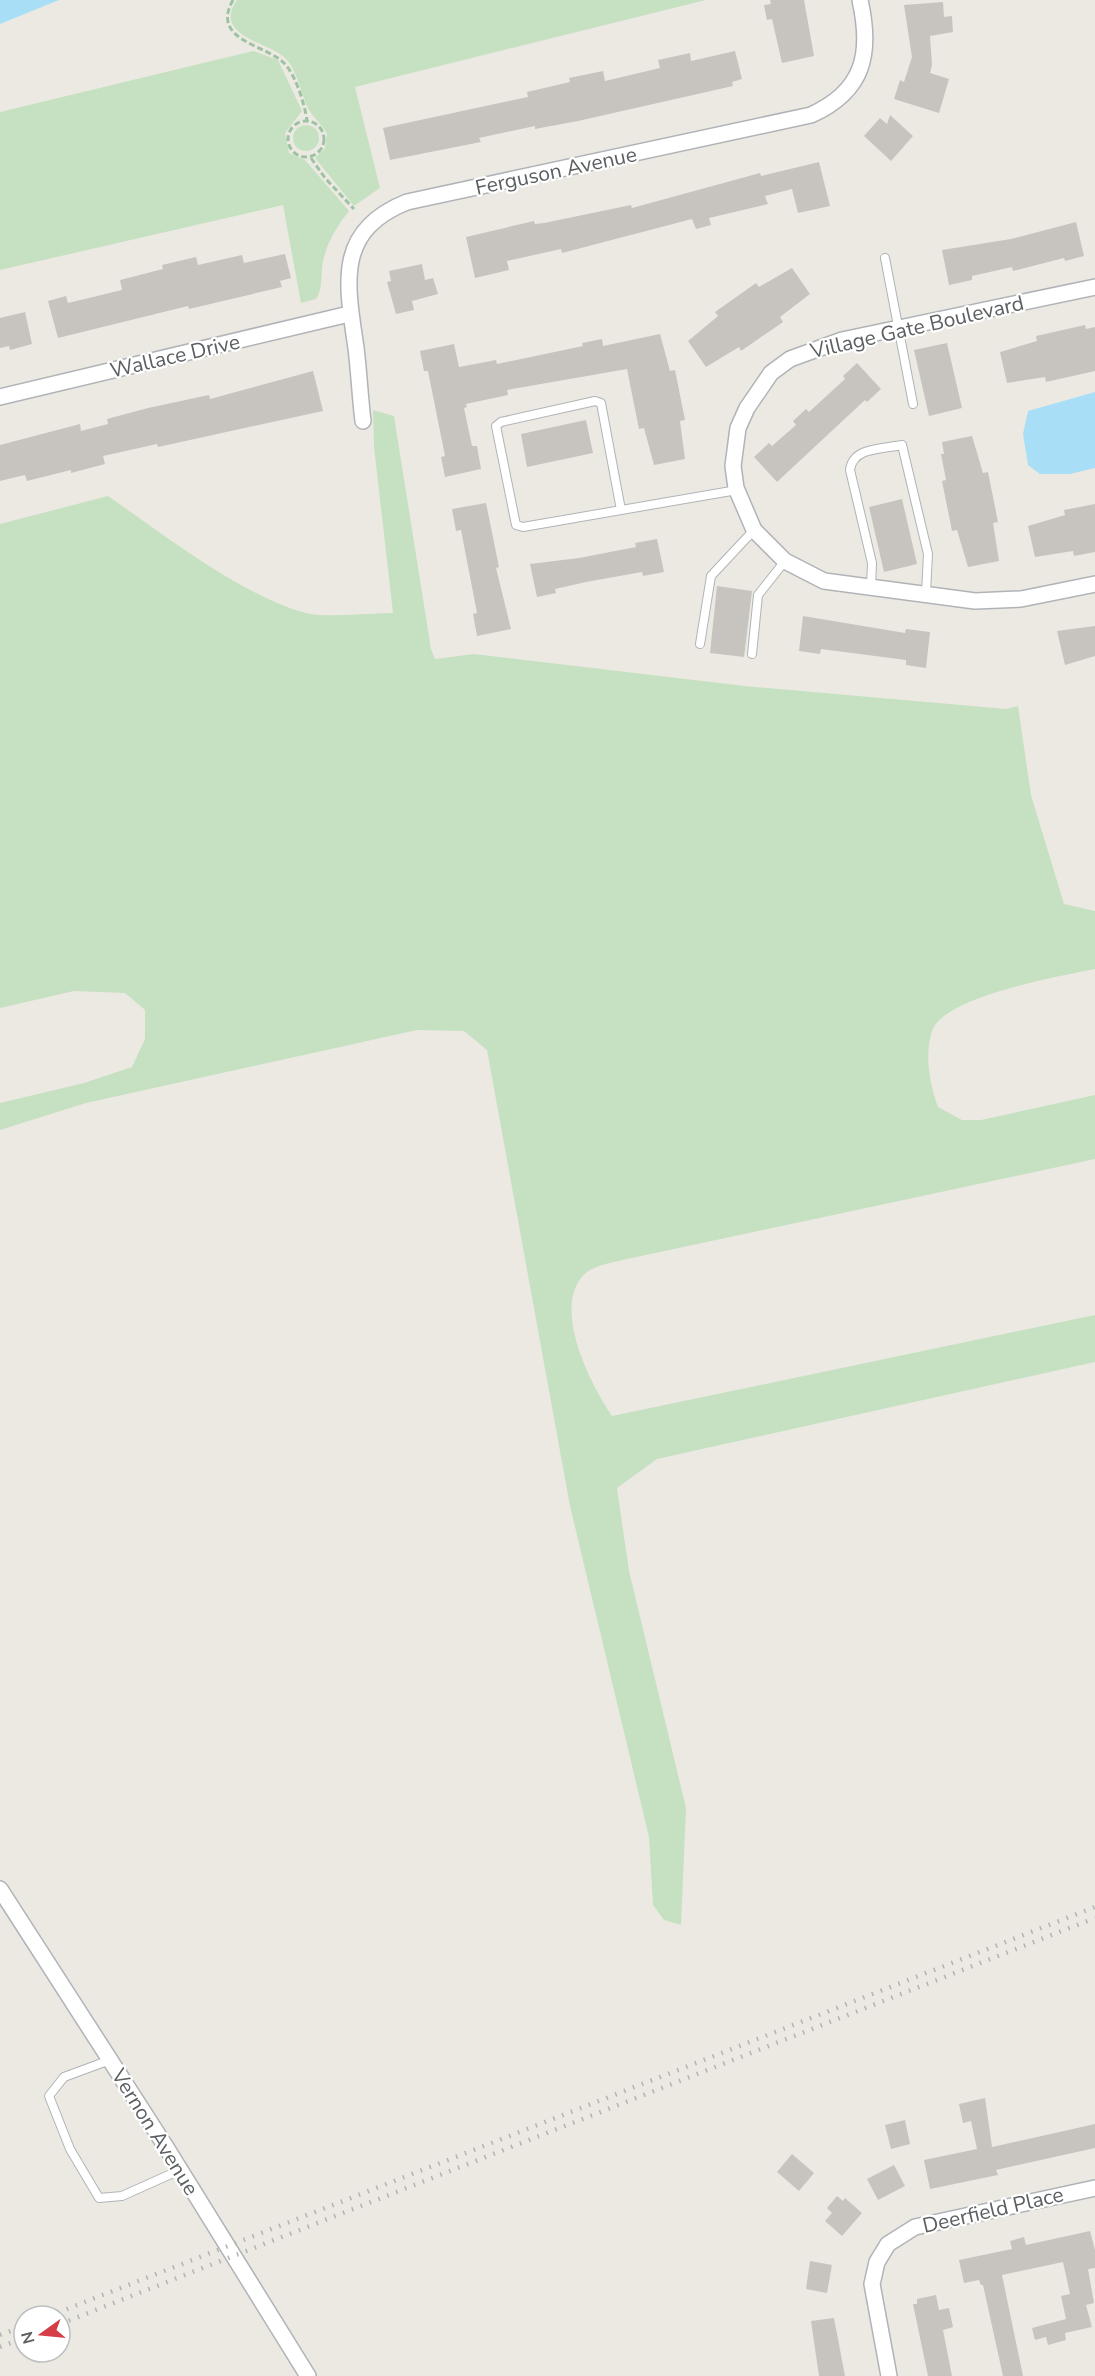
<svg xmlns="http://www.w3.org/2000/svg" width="1095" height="2376" font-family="'Nunito Sans',sans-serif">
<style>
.green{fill:#c6e1c1}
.water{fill:#a9dff6}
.building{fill:#c7c4c0}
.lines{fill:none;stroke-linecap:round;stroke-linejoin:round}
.service-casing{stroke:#b0b4b7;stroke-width:10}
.minor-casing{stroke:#b0b4b7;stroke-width:18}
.path{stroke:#9dc4a2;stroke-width:3;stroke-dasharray:6 3;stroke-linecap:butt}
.service{stroke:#fff;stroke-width:8}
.minor{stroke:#fff;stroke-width:15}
.rail{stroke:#b1b2b2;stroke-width:4.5;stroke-dasharray:1.5 8;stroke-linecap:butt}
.labels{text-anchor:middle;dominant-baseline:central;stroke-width:4.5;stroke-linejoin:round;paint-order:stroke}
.street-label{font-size:21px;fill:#5b5f62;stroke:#fff}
</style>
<rect width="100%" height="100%" fill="#ece9e3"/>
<g class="green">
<path d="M237 0H706L355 87 380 188 354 206 315 158 325 148 327 134C322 124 313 118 308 108 301 94 297 69 285 58 269 42 212 36 237 0Z"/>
<path d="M253 51 278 60 302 111 285 133 289 153 305 160 349 211C338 225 329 239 324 257 320 270 324 288 316 299L301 303 283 205 0 270V112Z"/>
<circle cx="306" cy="138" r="13"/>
<path d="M373 410 394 416 431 649 435 659 474 654 745 686 1006 709 1018 706 1031 795 1064 904 1095 911V969C1061 976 944 996 932 1031 924 1056 930 1084 938 1107L962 1120H981L1095 1095V1159L627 1259C615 1262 596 1265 587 1272 549 1303 590 1384 612 1416L1095 1315V1362L657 1459 617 1488 629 1571 686 1808 681 1925 664 1920 653 1905 649 1837 570 1506 487 1050 464 1031 417 1030 86 1103 0 1130V1103L84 1083 132 1067 145 1039V1010L125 993 74 991 0 1008V524L108 496C163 534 242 596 306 613 323 618 373 613 393 613L374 447Z"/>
</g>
<g class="water">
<polygon points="0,0 59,0 0,24"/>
<polygon points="1095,392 1095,468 1070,474 1040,474 1028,465 1023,434 1028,411"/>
</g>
<g class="building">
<polygon points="770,0 804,0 814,56 782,63 772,19 767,20 764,5 771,4"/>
<polygon points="943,2 944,17 952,16 953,32 930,36 932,65 930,73 949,79 939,113 894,99 900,80 904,82 912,57 904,5"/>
<polygon points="735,51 742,79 732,82 733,86 578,121 535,129 535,126 479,138 481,142 390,160 383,128 528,97 527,92 570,82 569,78 603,71 605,81 660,68 658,60 690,53 691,61"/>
<polygon points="890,115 913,136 891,161 864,136 880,118 887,124"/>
<polygon points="819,162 830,206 798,213 792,189 765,196 768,204 709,218 711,225 696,229 692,219 562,253 561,249 507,261 509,270 475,278 466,237 534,221 535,224 544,223 631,205 632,208 760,173 761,176"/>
<polygon points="1076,222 1084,256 1065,261 1064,258 1013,271 1012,267 972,276 972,280 949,285 942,250 1011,239"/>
<polygon points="285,254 291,278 280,281 282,287 189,309 188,306 58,338 48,301 66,296 68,303 122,290 120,280 163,269 162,265 196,257 198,265 242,255 244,263"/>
<polygon points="422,264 425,280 433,278 438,294 412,301 414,310 396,314 387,282 391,281 389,271"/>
<polygon points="792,268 810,294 780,317 783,322 741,351 739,347 706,367 688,341 718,316 715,312 756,283 759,287"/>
<polygon points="25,312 32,344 10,350 9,346 0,348 0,318"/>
<polygon points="1085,325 1086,329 1095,327 1095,371 1046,382 1045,377 1007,383 1000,352 1037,341 1036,336"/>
<polygon points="660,334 670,371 675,370 685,420 680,421 685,459 654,465 644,428 639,429 627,369 507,390 508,395 466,404 467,407 464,408 472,446 477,446 481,469 445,477 441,457 445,456 428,371 424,371 420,351 454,344 459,367 496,360 497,364 583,346 582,343 602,339 603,346"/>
<polygon points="947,343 962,408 929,416 914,350"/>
<polygon points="857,363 881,389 867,402 865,400 777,482 754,457 769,443 772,446 796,425 793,421 806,409 809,412 845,379 843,376"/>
<polygon points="313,371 323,411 158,447 157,444 103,456 105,464 71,473 71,470 27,481 25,475 0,481 0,445 80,424 81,431 108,424 107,419 148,408 209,395 210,399"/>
<polygon points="586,420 593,453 527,467 521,434"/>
<polygon points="972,436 983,473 988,472 998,522 993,523 999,561 968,567 957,530 952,531 942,481 946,480 941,454 944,454 942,442"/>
<polygon points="902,499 917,564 884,572 869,507"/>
<polygon points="486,503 499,567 496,568 511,629 477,636 473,614 477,613 461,530 456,531 452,509"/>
<polygon points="1095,504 1095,552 1074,556 1073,551 1035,557 1028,526 1065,515 1064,510"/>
<polygon points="657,539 664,572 643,576 642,572 586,582 555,589 556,593 537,597 530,564 579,558 636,547 635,543"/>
<polygon points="717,586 752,591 744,657 710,653"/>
<polygon points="803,616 905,633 906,629 930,632 926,668 906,665 906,660 821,649 820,654 799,651"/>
<polygon points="1095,626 1095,656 1065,665 1057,631"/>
<polygon points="985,2098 992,2147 1095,2124 1095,2148 996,2170 998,2175 930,2189 924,2160 977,2149 971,2121 963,2123 959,2104"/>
<polygon points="905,2120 910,2144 891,2149 885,2125"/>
<polygon points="792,2154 814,2173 799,2191 777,2172"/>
<polygon points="894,2165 905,2186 878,2200 867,2179"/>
<polygon points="837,2196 843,2201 845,2198 862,2213 842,2236 825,2221 832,2213 827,2208"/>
<polygon points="1090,2231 1095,2250 1095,2268 1088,2269 1094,2303 1086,2305 1092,2327 1065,2333 1066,2340 1048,2345 1046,2337 1035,2340 1032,2328 1066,2319 1061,2296 1070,2294 1063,2262 1002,2275 1023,2376 1003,2376 983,2285 981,2285 979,2280 964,2283 959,2260 1012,2249 1010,2241 1024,2237 1026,2245"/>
<polygon points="810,2261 832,2265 827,2293 806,2289"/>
<polygon points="936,2295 939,2310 949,2308 953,2327 943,2330 952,2376 928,2376 913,2304 917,2304 917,2299"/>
<polygon points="834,2318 845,2376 819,2376 811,2321"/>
</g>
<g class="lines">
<g class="service-casing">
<g id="service">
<polyline points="885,258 913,404"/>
<polyline points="621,510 601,403 595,401 501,422 496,426 516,525 523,527 737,490"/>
<path d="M871 587 872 563 850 470C853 447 882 449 902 445L928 554 926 593"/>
<polyline points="700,644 711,576 754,530"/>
<polyline points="752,654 758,595 785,561"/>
<polyline points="110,2060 64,2077 49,2096 70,2149 99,2198 122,2196 180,2170"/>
</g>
</g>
<g class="minor-casing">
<g id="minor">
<polyline points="1095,287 842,340 790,359 771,373 747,408 738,428 733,466 736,488 754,530 785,561 824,581 975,601 1021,599 1095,584"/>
<polyline points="0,397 349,314"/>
<path d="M363 421C360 397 359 372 356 348 347 285 334 231 407 202L811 115C864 91 872 54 860 0"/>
<polyline points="0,1889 166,2147 308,2376"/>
<polyline points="889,2376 872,2284 877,2262 888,2244 915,2227 1095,2188"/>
</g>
</g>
<g class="path">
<path d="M233 0C210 41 266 44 285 64 296 76 305 105 307 121"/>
<circle cx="306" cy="139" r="18"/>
<polyline points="311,158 325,178 354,209"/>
</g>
<use href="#service" class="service"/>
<use href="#minor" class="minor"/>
<g class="rail">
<polyline points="49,2316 1095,1907"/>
<polyline points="60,2324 1095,1918"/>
<polyline points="0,2335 24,2326"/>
<polyline points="0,2347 24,2338"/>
</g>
</g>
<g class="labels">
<g class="street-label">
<text transform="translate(556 171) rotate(-12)">Ferguson Avenue</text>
<text transform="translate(917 327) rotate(-13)">Village Gate Boulevard</text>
<text transform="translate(175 356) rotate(-13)">Wallace Drive</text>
<text transform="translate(155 2132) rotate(58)">Vernon Avenue</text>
<text transform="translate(993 2210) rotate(-13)">Deerfield Place</text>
</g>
</g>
<g transform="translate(42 2334) rotate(255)"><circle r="28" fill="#ffffff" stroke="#bdbfc0" stroke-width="1.5"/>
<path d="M0-4.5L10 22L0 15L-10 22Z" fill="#d63e47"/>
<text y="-9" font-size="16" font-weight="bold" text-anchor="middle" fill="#5b5f62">N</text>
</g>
</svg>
